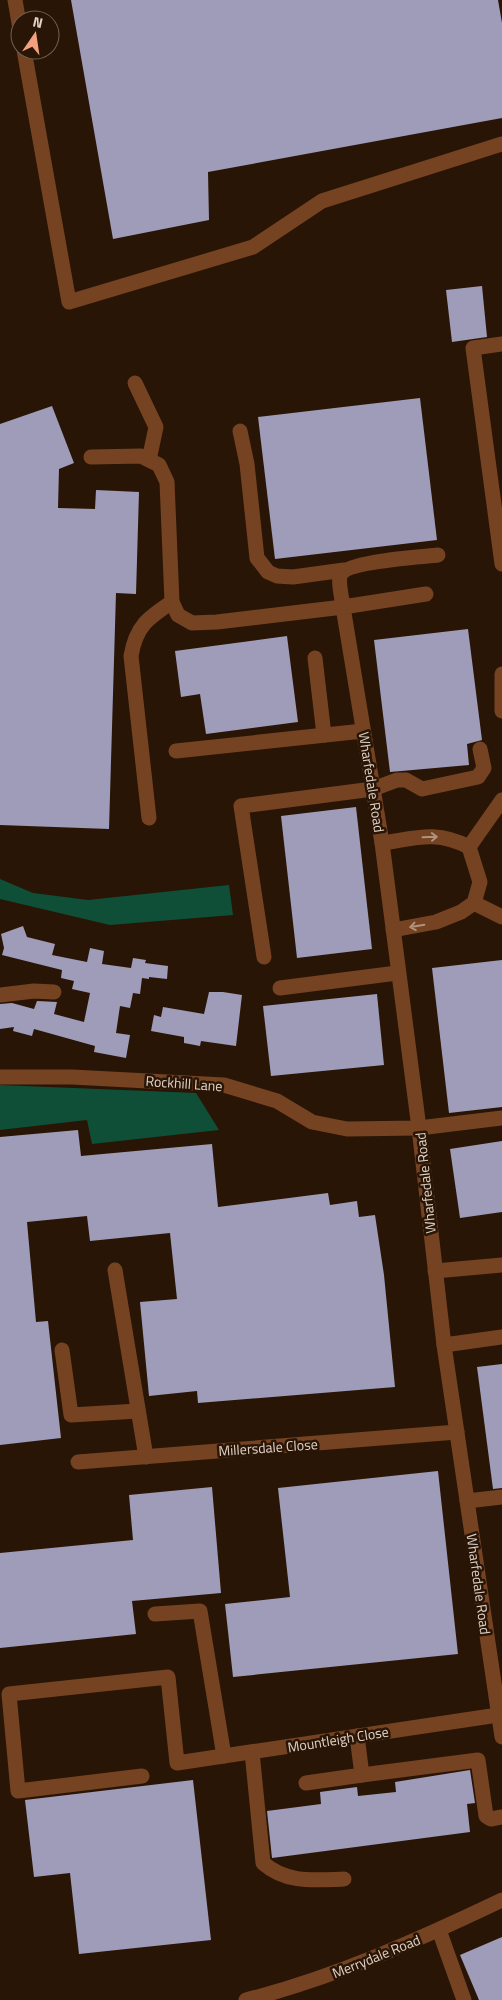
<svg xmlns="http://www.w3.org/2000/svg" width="502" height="2000" font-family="'Titillium Web',sans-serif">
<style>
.forest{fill:#0f4f37}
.building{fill:#9f9cb9}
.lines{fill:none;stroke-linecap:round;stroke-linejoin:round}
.minor{stroke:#754322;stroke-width:15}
.oneway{stroke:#b0927d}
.labels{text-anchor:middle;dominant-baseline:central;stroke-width:5;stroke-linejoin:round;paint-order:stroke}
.street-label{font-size:14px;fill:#e0d2c7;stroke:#291505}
</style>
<rect width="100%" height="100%" fill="#291505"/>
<g class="forest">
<polygon points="0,879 33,893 88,900 229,885 233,915 110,925 0,899"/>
<polygon points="0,1085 196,1093 219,1130 92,1144 87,1120 0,1130"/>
</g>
<g class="building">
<polygon points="71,0 498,0 502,23 502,118 208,172 209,220 113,239"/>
<polygon points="482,286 487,337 452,342 446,290"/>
<polygon points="420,398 437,540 275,559 258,417"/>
<polygon points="52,406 74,463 59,469 58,508 95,509 96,490 139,492 136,594 116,593 109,829 0,825 0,424"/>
<polygon points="468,629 482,740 467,744 469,765 390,772 374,640"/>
<polygon points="287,636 298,722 206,734 200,694 181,697 175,651"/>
<polygon points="356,807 372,949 297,958 281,816"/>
<polygon points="23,926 27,937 55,944 52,955 87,962 90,948 104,951 102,964 131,968 133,958 146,960 145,963 168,966 167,979 149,977 149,979 142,978 140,994 133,993 130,1008 120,1006 116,1033 130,1035 126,1058 94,1052 95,1046 34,1029 32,1036 13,1031 14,1027 0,1029 0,1004 12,1003 34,1009 37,1001 57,1002 54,1014 84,1022 90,993 72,989 74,981 61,978 62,970 2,955 4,948 1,934"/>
<polygon points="502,960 502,1107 449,1113 432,968"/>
<polygon points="209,992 223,992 242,995 236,1046 201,1041 200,1046 184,1043 184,1037 151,1031 154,1015 161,1017 163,1007 204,1014"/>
<polygon points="377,994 384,1065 271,1076 263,1006"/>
<polygon points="78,1130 81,1156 212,1144 218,1207 328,1193 330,1205 357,1201 359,1217 375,1215 384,1275 395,1387 198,1403 197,1391 149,1396 140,1302 177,1299 170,1233 90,1241 87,1216 27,1222 36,1322 48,1321 61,1438 0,1445 0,1137"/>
<polygon points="502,1141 502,1212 460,1218 450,1149"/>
<polygon points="502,1364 502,1488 493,1489 477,1367"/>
<polygon points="438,1471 458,1654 233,1677 225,1604 290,1597 278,1488"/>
<polygon points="212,1487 221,1593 132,1601 136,1634 0,1648 0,1553 133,1540 129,1495"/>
<polygon points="470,1770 475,1803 467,1804 470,1832 272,1858 267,1811 321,1804 320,1792 357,1787 358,1796 396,1792 395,1782"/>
<polygon points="193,1780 211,1940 79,1954 70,1873 34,1877 25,1800"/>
<polygon points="502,1937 502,2000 479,2000 460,1955"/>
</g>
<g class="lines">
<g class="minor">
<polyline points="15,0 20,29"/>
<polyline points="24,50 69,302 253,247 322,201 502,144"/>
<polyline points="502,344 473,348 502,564"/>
<polyline points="135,383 156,427 149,460"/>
<polyline points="240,431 247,464 257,558 268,572 277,576 293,577 344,570"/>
<polyline points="91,457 141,456 159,465 167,482 172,602 178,615 192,623 217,622 343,607 382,843 419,1128 444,1345 502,1737"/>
<path d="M426 594 343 607C342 598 338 583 340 576 345 561 422 557 438 555"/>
<polyline points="315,658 324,735"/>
<polyline points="502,674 502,711"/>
<polyline points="176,751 363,731"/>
<path d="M149 818 131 656C136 626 148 618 172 602"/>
<path d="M382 843C417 838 436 830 469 847L480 882 474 903 461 912 436 922 393 930"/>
<polyline points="469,847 502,800"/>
<polyline points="474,903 502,917"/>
<polyline points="264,957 241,806 373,789 397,780 406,780 422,789 478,777 484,768 480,749"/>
<polyline points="280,988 397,973"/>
<polyline points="0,995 34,991 54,992"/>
<polyline points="0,1077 72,1077 224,1085 277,1101 312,1122 347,1129 419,1128 502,1118"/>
<polyline points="115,1270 146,1457"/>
<polyline points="435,1271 502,1265"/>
<polyline points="444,1345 502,1337"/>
<polyline points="62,1350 71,1415 138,1411"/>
<polyline points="78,1462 457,1432"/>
<polyline points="467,1501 502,1497"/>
<polyline points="155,1614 200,1611 224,1756"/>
<path d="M252 1752 263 1863C287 1884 315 1880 344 1879"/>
<polyline points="362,1775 478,1760 486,1816 491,1819 502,1817"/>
<polyline points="142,1776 18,1791 9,1694 168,1677 177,1763 498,1715"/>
<polyline points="306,1783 362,1775 357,1736"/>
<polyline points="439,1930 464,2000"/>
<path d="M246 2000C336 1977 418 1940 502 1900"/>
</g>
</g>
<defs><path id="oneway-shaft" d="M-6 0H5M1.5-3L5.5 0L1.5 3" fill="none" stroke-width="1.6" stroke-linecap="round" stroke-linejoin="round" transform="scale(1.25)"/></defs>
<g class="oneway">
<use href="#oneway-shaft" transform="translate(430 837) rotate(-2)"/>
<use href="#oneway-shaft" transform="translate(417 926) rotate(170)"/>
</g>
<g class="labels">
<g class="street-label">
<text transform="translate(372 782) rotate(81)">Wharfedale Road</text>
<text transform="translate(184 1083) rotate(4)">Rockhill Lane</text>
<text transform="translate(425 1183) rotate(-96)">Wharfedale Road</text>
<text transform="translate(268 1447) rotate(-4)">Millersdale Close</text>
<text transform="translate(479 1584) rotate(82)">Wharfedale Road</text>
<text transform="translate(338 1739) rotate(-9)">Mountleigh Close</text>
<text transform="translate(376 1956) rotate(-22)">Merrydale Road</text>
</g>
</g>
<g transform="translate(35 35) rotate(13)"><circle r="24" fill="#291505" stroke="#726153"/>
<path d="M0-4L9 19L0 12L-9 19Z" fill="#f2a07f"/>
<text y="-8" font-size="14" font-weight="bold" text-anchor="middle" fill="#e0d2c7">N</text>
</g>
</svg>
